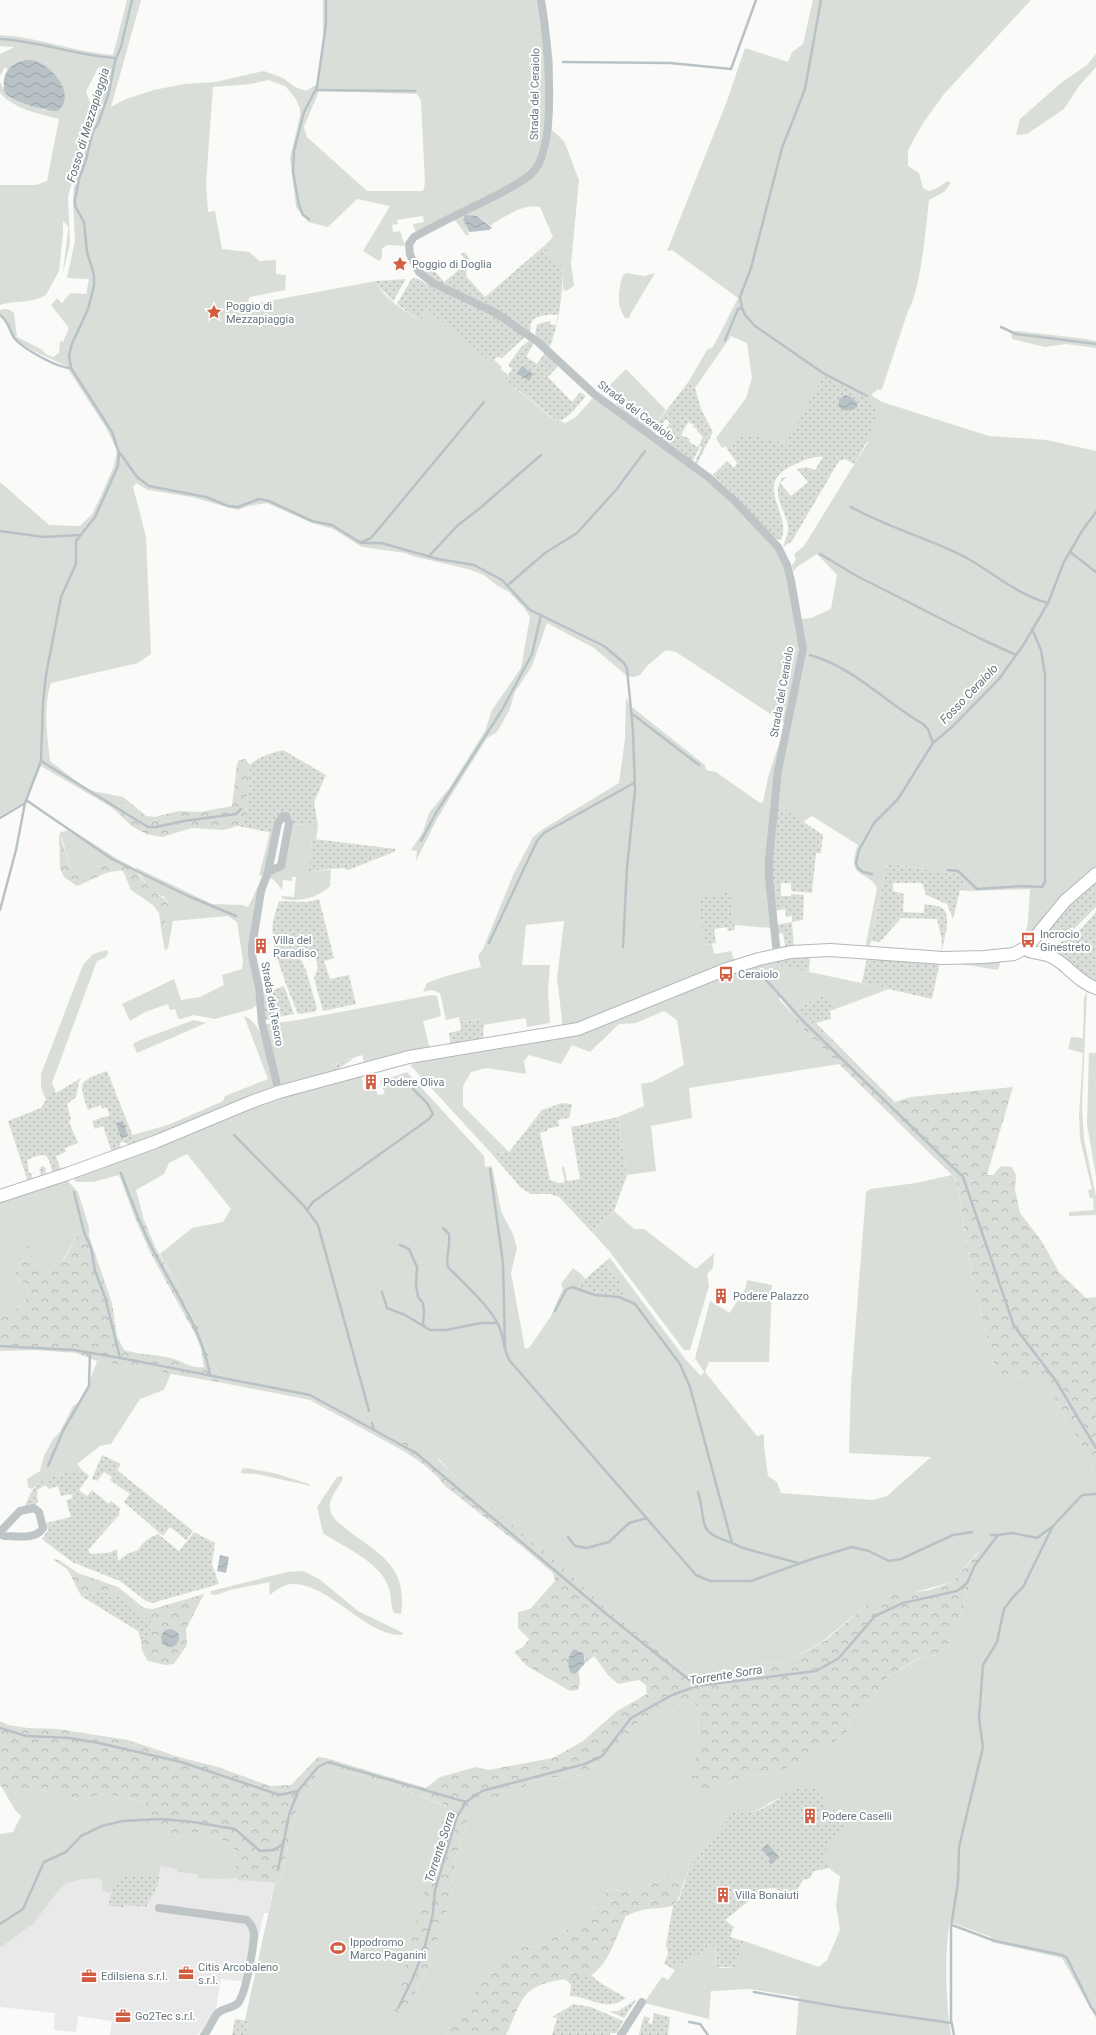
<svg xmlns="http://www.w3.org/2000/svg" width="1096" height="2035" font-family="Roboto,sans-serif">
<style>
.built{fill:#e8e9e8}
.grass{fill:#daded8;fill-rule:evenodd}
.forest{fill:url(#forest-crowns)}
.garden{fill:url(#garden-dots);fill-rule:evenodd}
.water{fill:url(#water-waves)}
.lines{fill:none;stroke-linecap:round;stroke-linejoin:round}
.stream{stroke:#b8c2c6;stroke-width:2.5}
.secondary-casing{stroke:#b2b8bc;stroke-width:14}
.street{stroke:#bfc4c7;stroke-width:8}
.secondary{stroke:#fff;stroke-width:12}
.labels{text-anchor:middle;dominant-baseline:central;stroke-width:4;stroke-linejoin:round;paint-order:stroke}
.street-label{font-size:11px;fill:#67767f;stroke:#fff}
.poi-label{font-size:11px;fill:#67767f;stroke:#fff;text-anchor:start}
.water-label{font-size:12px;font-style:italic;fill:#637479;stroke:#fff}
</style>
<defs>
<pattern id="forest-crowns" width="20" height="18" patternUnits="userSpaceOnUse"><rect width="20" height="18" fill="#daded8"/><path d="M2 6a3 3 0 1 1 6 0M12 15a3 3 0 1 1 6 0" fill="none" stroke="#b5b9b4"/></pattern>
<pattern id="garden-dots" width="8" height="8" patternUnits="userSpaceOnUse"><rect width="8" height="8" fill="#daded8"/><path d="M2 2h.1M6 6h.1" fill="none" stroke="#b5b9b4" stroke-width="1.8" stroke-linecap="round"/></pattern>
<pattern id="water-waves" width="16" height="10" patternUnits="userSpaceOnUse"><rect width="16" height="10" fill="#b8c2c6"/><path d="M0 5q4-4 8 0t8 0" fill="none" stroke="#99a2a6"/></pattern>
</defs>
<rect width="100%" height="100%" fill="#fafaf8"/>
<polygon class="built" points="160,1866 275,1881 268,1913 264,1913 248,1982 221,1979 216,2008 208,2026 196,2035 110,2035 112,2021 78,2016 76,2032 54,2030 55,2013 0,2007 0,1948 34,1923 58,1891 66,1884 78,1880 98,1878 102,1881 102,1891"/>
<g class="grass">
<path d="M127 0H141L111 107 126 99 154 90 184 84 215 82 264 71 283 78 295 87 306 91 317 84 323 38V0H539L545 48 546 98 542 155 530 172 509 185 419 231H415L413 224 424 222 423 216 397 220 398 224 392 225 393 232 400 231 405 246 387 245 382 249V258L379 261 363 251 390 206 357 199 328 227 308 222 296 207 290 158 300 116V109L296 99 285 86 268 80 251 84 213 87 206 183 208 212 215 211 222 249 249 252 260 261 276 260V274L286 275 285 290 250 297 248 301 252 304 376 281C379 295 408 313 420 321L427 310 508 375 505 380 556 421H561L565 423 576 417 592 399H597L611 408 731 500 777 552 784 565 794 608 799 645 798 655 784 723 676 652 666 650 647 666 640 675 634 677 627 676 594 648 547 623 532 666 515 692 509 711 497 732 487 738 452 794 437 819 416 861 417 851 411 850 423 832 429 813 450 787 485 731 492 710 521 668 530 617 525 609 509 592 496 585 484 575 468 569 416 557 405 553 362 547 333 529 312 523 267 503 248 506 238 510 191 497 148 490 136 483 133 487 146 537 151 654 138 663 51 683C43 707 47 735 50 761L88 790 123 797 133 805 111 807 41 766 27 800 0 816V482L49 525 80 526 92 514 101 496 114 466 117 450 105 426 66 366 34 351 14 339 5 320 0 316V310C6 308 9 309 14 313L17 337 43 350 45 354 53 357 59 353 60 341 63 342 69 328 51 305 57 298 62 303 70 293 86 294 89 279 67 278 75 241 73 199 74 187 101 95 104 66 98 68 86 92 92 107 68 197 70 244 63 272 68 230V226L63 221V234L59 271 46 295C31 304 16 300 0 305V185H36L47 181 59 119C39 114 14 109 0 93V82C9 102 27 104 47 111L5 67 0 76V54L15 47 0 46V35C38 37 75 52 113 55ZM319 91 417 94 421 101 425 184 423 191H367L307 137 304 127Z"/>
<path d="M813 0H1031L944 94 923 123 908 150V166L919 173 923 188 929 191C937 189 941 185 948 181L951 183 944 192 929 200C926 227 921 289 908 311L882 389 879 390 878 389 871 395 882 402 989 436 1047 440 1096 451V870L1023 944 1028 922 1030 889 968 891 960 875 887 863 869 950 865 949 877 888C867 869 845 880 858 845L812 816 803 822 778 805 782 771 805 659 801 619 811 618 831 609 837 575 817 554 797 567 793 572 792 565 796 560 794 554 804 546 868 442 802 417 786 443 751 435 742 437 727 449 726 446 722 448 716 438 746 398 752 378 747 343 731 336 695 388 689 381 707 350 713 347 738 298 672 250 667 251 727 101 745 48 788 62 792 52 803 44Z"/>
<path d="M550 38 553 62 552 130 564 141 579 180 571 264 574 286 566 291 563 289 562 264 554 261 544 246 553 237 540 207C524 203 507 216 493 223L491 226 477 216 463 217 469 235H466L454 219 486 202 543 162 548 150 551 97Z"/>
<polygon points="1096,54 1096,67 1079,86 1064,109 1027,134 1016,135 1020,119 1061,83 1087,65"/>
<path d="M627 273 644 276 655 273 630 315 629 318H625C616 305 618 290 623 275Z"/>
<polygon points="1018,331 1087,339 1096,341 1096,348 1066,344 1045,347 1012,339 1011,332"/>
<polygon points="626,369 666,410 650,432 617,405 612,394 606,389"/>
<polygon points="626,698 633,708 705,765 706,770 716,772 760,803 763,802 768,777 780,741 775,771 771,928 734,925 730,892 704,945 712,944 714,954 731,951 735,962 563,1029 557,978 564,921 526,925 522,965 550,965 548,990 550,1023 527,1027 526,1018 483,1025 483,1018 460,1022 459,1017 446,1020 440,993 432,990 423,992 427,983 446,976 481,967 478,956 483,949 514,873 533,837 543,829 619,783 625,739"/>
<path d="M292 824 318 826 316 840 312 839 310 871 331 870 330 886C318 898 300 902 283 899L281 896 294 897 296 877H292V881L283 880 282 890 275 881 269 877V875L283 868Z"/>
<polygon points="72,830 119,860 78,873 71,870 62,838 59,839 60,832"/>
<polygon points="270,832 273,833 264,875 259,876"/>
<polygon points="135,867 212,904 242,905 248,907 261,880 249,947 257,1005 251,1009 215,1019 194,1015 181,1019 178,1018 175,1009 170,1010 168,1004 145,1012 130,1021 122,1004 174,979 181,1000 200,997 224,985 222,975 242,969 243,960 237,922 228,916 173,921 168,948 165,951 161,929 164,927 169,905 164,897 151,891"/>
<polygon points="107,950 108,953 106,957 97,961 52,1083 56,1093 50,1093 46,1100 41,1087 41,1074 83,965 93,954"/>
<polygon points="1001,960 998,970 940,961"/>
<polygon points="763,962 889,989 838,1008 825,993 797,1009 782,997 779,999 794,1016 797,1023 839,1064 689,1088 692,1118 651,1126 656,1171 627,1175 618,1117 644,1106 641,1084 652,1082 684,1065 677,1020 664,1011 636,1023 619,1024 590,1052 572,1045 561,1064 529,1055 524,1061 526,1074 486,1068 471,1072 463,1086 463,1106 509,1152 491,1153 411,1066 410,1065 417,1063 417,1060 572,1035 689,988"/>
<polygon points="1087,991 1082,1106 1084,1139 1096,1197 1096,1215 1069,1216 1069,1212 1094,1210 1093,1198 1090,1198 1088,1190 1092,1189 1080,1139 1079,1115 1083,1053 1068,1049 1071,1037 1083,1038 1084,998"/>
<polygon points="431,995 437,996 441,1015 439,1017 423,1021 430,1049 405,1051 364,1062 362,1055 331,1065 331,1073 282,1086 265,1024 292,1021"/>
<path d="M244 1016C265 1023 270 1067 275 1086L136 1144 132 1135 168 1125 223 1101 225 1096 268 1079Z"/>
<polygon points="194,1020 206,1023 137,1053 133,1044 140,1040"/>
<polygon points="1089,1053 1096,1053 1096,1177 1087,1124"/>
<path d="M407 1072 484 1156 485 1167 492 1166 501 1211 513 1234 517 1248 511 1273 525 1349 529 1348 551 1316 563 1288 561 1284 573 1268 582 1275 585 1279 578 1286 596 1293 619 1280 610 1272 606 1261 610 1258 686 1360 701 1376 704 1372 695 1358 710 1301 730 1313C737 1299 745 1297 747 1280L772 1285 769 1362H709L705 1372 757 1436 764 1434V1445L768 1476 777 1482 781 1493 872 1500 887 1496 931 1457 849 1453 851 1385 866 1192 870 1189 916 1183 952 1175 956 1180 973 1280 996 1374 1044 1380 1096 1472V2018L1062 1958 992 1942 991 1937 950 1922C944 1948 946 2008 951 2035H796L799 1997 750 1989 711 1991 709 2019 644 2003 662 1977 668 1980 675 1970V1967L716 1945 715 1967 724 1968 735 1967 744 1941 819 1967 827 1960 840 1930 836 1905 840 1876C835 1873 828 1868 825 1863 817 1851 839 1835 847 1827L843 1817 822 1800 825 1794C811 1793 792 1793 779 1798 766 1803 751 1820 736 1809L689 1868 682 1887 672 1875 633 1893 609 1889 584 1920 537 1946 519 1947 446 2035H245L249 2021 245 2020 275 1883H279L299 1800 323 1766 397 1787 447 1807 394 2013 409 2006 430 1964 451 1897 455 1858 470 1814 483 1803 517 1792 531 1782 540 1779 584 1775 614 1754 635 1725 646 1717 684 1700 698 1706 699 1746 693 1765 711 1790 748 1775 773 1774 794 1763 821 1746 833 1743 847 1733 851 1720 873 1697 887 1678 916 1660 936 1655 960 1617 970 1584 984 1561 978 1552 952 1582 865 1606 823 1641 788 1662 753 1663 714 1675 686 1673 604 1606 452 1474 440 1460 403 1442 398 1448 310 1400 223 1383 218 1372 212 1365 198 1326 186 1306 180 1289 160 1254 192 1228 223 1222 231 1209 187 1154 169 1163 164 1174 136 1190 144 1220 139 1214 135 1218 119 1175 93 1182H76L71 1175 94 1168 114 1164 251 1105 362 1074 363 1090 372 1089 371 1084 374 1083 378 1095 385 1094 380 1081Z"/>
<path d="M65 1178 78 1192 89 1227V1236L79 1232 63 1260 52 1262 42 1270 30 1253V1246L27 1249V1257L15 1273 16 1278 26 1285 29 1295C21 1306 13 1314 0 1318V1198Z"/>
<polygon points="614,1211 634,1229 644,1229 696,1269 714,1253 713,1268 707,1274 709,1286 690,1350 684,1350 610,1252 592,1232"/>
<path d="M97 1361 171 1373 164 1390 140 1399 111 1444 100 1446 77 1464 83 1471C67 1471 44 1477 32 1489L28 1487 27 1479 40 1471 44 1456 53 1439 60 1432 73 1406 83 1400Z"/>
<polygon points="246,1468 274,1473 309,1484 311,1486 257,1474 241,1473 242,1469"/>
<path d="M342 1476 343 1478C339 1488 328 1498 330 1509 331 1517 339 1523 345 1528 371 1549 401 1561 402 1598 402 1603 402 1609 401 1614L394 1613C390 1604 392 1595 388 1586 379 1561 343 1547 323 1533L317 1507 337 1477Z"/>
<path d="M303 1571 319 1579 358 1611 403 1633 402 1635C366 1637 330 1583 292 1584 284 1584 276 1591 269 1595L270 1582 230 1590 216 1595 210 1594 211 1591 287 1572Z"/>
<polygon points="1,1786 22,1795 32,1788 83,1801 102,1793 146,1802 148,1823 179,1837 195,1832 218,1838 233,1845 238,1878 222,1879 198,1878 198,1874 177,1872 177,1869 160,1866 159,1875 128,1875 111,1890 110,1893 102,1891 102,1881 98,1878 78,1880 66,1884 58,1891 34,1923 0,1948 0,1834 13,1832 21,1816 15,1810"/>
</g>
<g class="forest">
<polygon points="245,759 250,765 246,815 238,826 223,830 192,828 162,837 146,834 133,827 111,807 133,805 146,816 155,817 178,811 200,812 232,806 237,764 239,760"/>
<path d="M61 838 71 870 78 873 119 860C141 869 136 875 151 889 158 897 163 894 169 906L164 927 161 929 159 913 153 905 131 890 123 871C107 869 91 881 77 886L64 877 60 868 59 839Z"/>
<polygon points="779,996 782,997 813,1020 895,1102 911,1097 1013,1087 987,1175 993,1175 1001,1166 1012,1167 1016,1175 1015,1190 1020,1213 1041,1240 1059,1272 1086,1298 1096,1297 1096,1472 1044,1380 996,1374 973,1280 956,1179 797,1023 794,1016"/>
<path d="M139 1214 144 1220 155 1247 180 1289 186 1306 198 1326 212 1365 218 1372 223 1383 97 1361 76 1353 36 1350 0 1351V1318C13 1314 21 1306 29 1295L26 1285 16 1278 15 1273 27 1257V1243L31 1241 30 1253 42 1270 52 1262 64 1260 79 1232 89 1236 112 1303 117 1336 124 1350C139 1355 155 1354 171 1358 182 1361 192 1369 204 1367L201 1349 195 1334 150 1252 135 1218Z"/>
<path d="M403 1442C424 1446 438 1458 452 1474L547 1554 604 1606 686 1673 714 1675 753 1663 788 1662 826 1640 865 1606 894 1595 930 1590 952 1582 979 1552 984 1561 970 1584 960 1617 946 1647 936 1655 915 1660 887 1678 873 1697 851 1720 847 1733 833 1743 821 1746 794 1764 773 1774 748 1775 711 1790 697 1787 691 1782 693 1765 699 1746 698 1706 684 1700 646 1717 635 1725 614 1754 597 1769 584 1775 540 1779 531 1782 517 1792 483 1803 470 1814 455 1858 451 1897 430 1964 409 2006 401 2011 393 2013 446 1806 397 1787 323 1766 299 1800 279 1883 238 1880 233 1845 218 1838 195 1832 179 1837 147 1823 146 1802 102 1793 83 1801 32 1788 22 1795 0 1786V1721L8 1725 28 1728 58 1729 128 1740 182 1758 218 1767 270 1786 291 1785 318 1757 326 1758 426 1788 440 1777 476 1767 488 1770 553 1758 583 1741 617 1711 647 1694 646 1685 639 1680 618 1684 608 1675 594 1656 585 1663V1658L570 1653 568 1665 576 1674 579 1672 580 1683 578 1690 570 1691 527 1666 514 1652 523 1647 529 1639 518 1628V1612L530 1609 555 1581 553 1573 525 1549 445 1486C432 1469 416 1458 398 1448Z"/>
<polygon points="53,1559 59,1560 78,1573 118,1587 144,1608 153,1609 204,1594 186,1629 187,1645 174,1664 165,1665 148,1661 142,1651 141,1641 149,1633 152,1623 115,1595 100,1591 81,1596 68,1570"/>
<path d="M672 1875 682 1887C677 1911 668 1907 647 1909 640 1910 633 1913 626 1916 617 1934 610 1962 593 1974 586 1978 573 1978 565 1979 520 1986 524 1998 506 2035H446L501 1956 519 1947 537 1946 584 1920 609 1889 633 1893Z"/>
</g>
<g class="garden">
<path d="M544 246 554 261 562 264C563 295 560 318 550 347 536 338 533 341 537 324L551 321 550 324 556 325 558 315C552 314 536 315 532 321 530 323 531 328 530 331L528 332 436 282 424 271 438 261 441 262 433 269 444 282 467 263 461 254 465 252 473 265 466 271V276L485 297Z"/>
<polygon points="412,278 419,279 428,285 498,317 526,336 502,358 497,357 494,360 502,367 500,369 427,310 420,321 397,304"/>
<polygon points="406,279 393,301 377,285 376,281"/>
<path d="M531 339 534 343 526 357 537 364 546 351 558 366 548 377 572 402 580 392 586 396C578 405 569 420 557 421L505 380 512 369 508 365 521 347Z"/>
<path d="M824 376 877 405C874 429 867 443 854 464L845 459 839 461 792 541 783 547C785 541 789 533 788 526 785 510 771 494 782 478L787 477 780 483 791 496 808 482 797 469 806 467 815 470 823 457C812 456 805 460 794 465 750 484 793 512 781 540L773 538 735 495 713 475 727 461 733 467H735L737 463 727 449 742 437 751 435 786 443Z"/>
<path d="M689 381 695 388 701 409 713 432 696 466 694 465 702 446H700L692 463 658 438 670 423 666 419 654 434 650 432ZM688 422 694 425 693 427 697 429V431L703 437 698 447 689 442 690 439 681 435Z"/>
<path d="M283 750 326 775 314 802 318 826 292 824 287 814 273 833 238 826 246 815 250 765C258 757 271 753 283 750Z"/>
<polygon points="778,805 823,835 821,853 816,853 812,893 791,891 791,883 781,883 781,896 791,896 791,894 804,895 803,920 792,922 794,948 779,951 779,947 785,946 783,933 777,934 776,925 792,922 792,916 786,917 785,909 774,911 771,877"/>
<polygon points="312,839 323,840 396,849 394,852 348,870 343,868 309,871"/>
<path d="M887 863 960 875 968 891 960 890 953 919 947 904 926 895 922 883H893V891L904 894 903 912 924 913V904C929 905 938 905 942 908 953 915 943 943 941 954L942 940 937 919 901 918 880 942 871 941Z"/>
<polygon points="1096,883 1096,907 1075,928 1067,934 1053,940 1045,934 1068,905"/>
<polygon points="730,892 735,930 728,931 727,927 714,929 716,943 704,945 699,898"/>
<path d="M319 899 334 958 324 961 330 979 349 975 356 1004 323 1011 314 978 318 967 314 953 309 950 298 954 306 970 317 1009 314 1012 298 1014C289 991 269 947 273 922 274 915 277 908 279 901L308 902Z"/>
<path d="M1096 912V984L1051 950C1054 942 1063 942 1070 938 1080 931 1088 921 1096 912Z"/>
<polygon points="810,955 809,972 763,962"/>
<polygon points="867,957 940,961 932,999 862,983"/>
<polygon points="284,986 294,1014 265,1020 263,993"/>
<polygon points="825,993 838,1008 830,1011 831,1019 816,1023 797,1009"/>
<polygon points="484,1018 483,1044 451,1046 449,1033 461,1030 460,1022"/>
<polygon points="354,1058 331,1074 331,1065"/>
<path d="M107 1071 136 1144 128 1147 127 1143 123 1142 120 1143 121 1149 112 1153 103 1126 95 1129 92 1121 110 1115 106 1107 102 1109 101 1105 88 1110C78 1080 78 1082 107 1071Z"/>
<path d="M81 1078 79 1082 76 1097 67 1104 71 1119 69 1122 78 1143 65 1148 66 1152 56 1156 61 1171H52C48 1151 44 1153 27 1160L29 1173H31L33 1179 41 1176 39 1169 42 1166 46 1168 45 1177 28 1182 8 1121 41 1108 50 1093H56Z"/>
<polygon points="562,1103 572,1104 569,1118 558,1120 559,1126 547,1129 547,1131 540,1133 550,1180 559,1183 565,1182 562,1167 564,1166 567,1181 580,1179 571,1127 618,1117 627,1175 614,1211 592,1232 559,1197 550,1194 531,1194 521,1188 491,1153 509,1152 542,1110"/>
<polygon points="606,1261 610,1272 619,1280 625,1295 596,1293 577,1286"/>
<polygon points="102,1455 121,1464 117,1470 193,1531 186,1540 170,1527 163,1536 124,1502 130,1494 110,1480 112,1477 104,1472 97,1481 92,1479"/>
<path d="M72 1471H83L89 1476 79 1490 87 1496 92 1490 109 1504 111 1501 120 1508 119 1515 88 1550 90 1554 108 1553 117 1549 118 1561 127 1554 138 1550 142 1544 151 1537 158 1534 179 1551 194 1532 215 1543 212 1564 219 1584 152 1603 146 1601 120 1581 72 1562 42 1539 48 1530 46 1523 71 1517 66 1500 73 1498 71 1494 61 1496 58 1486 48 1489 46 1485 37 1490 38 1502 34 1505 25 1506C36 1478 45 1479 72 1471Z"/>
<polygon points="100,1591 116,1595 152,1623 149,1633 141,1641 138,1631 81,1596"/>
<path d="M798 1784 811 1793 814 1788 825 1794 822 1800 843 1817 847 1827C836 1839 814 1854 830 1868L814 1871 810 1878 803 1880 792 1898 775 1888 764 1889 725 1920 734 1927 730 1937 744 1941 735 1967H715L716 1945 675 1967V1970L664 1964 668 1954 666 1944 673 1906 679 1900 689 1868 736 1809C753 1822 785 1794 798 1784Z"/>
<path d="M128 1875H159L158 1885 146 1907 124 1905V1908L109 1905C111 1887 114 1885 128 1875Z"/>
<path d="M591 1975 599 1982 626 1998C605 2013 593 1997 570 1996L571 1984 564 1979Z"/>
<polygon points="637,1999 624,2018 609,2011 618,2011"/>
<polygon points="574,2004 591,2007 623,2021 617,2033 610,2033 610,2035 552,2035 557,2018 552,2017"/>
<polygon points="654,2013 670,2017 668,2035 639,2035 644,2016 650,2018 648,2023 652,2024"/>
<polygon points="235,2019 249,2021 245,2035 232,2035"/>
</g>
<g class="water">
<path d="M26 60C30 60 35 60 38 62 55 69 76 96 58 111 45 111 15 103 5 93 0 74 10 63 26 60Z"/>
<polygon points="465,215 477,216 492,228 489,230 469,232 463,219"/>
<polygon points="522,366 533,374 529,381 517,373"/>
<path d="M846 395 851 397 857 403V407C852 412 844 412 839 407V399Z"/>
<polygon points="123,1121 128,1136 121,1138 116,1123"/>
<polygon points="220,1555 229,1557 226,1573 217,1571"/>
<circle cx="170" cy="1638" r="9"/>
<path d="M573 1650 583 1653 585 1663 576 1674 571 1673C567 1666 567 1656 573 1650Z"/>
<polygon points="768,1844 779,1857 771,1864 768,1861 770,1859 761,1849"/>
</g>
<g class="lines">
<g class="stream">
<polyline points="821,0 805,89 782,148 751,268 740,297 742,308 745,315 755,326 823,373 867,396"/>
<path d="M0 39C40 41 77 56 116 58"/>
<polyline points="563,62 670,63 731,69 756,0"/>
<polyline points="316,90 415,91"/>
<polyline points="309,219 303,215 299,205 293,172 294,151 304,112 317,87 326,24 326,0"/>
<path d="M0 315C9 321 9 331 15 339 24 349 57 368 71 368"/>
<polyline points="1001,327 1016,334 1096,344"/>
<polyline points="725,340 738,309 741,308"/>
<polyline points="120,453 137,477 149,486 206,497 228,506 238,507 259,499 269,501 312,521 332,525 361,543 381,543 438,559 474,565 502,580 530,610 604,646 624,663 627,669 633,730 635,790 627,868 623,947"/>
<path d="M851 507C888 528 929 538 965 557 994 573 1016 594 1048 603"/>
<polyline points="0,531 44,537 79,535"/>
<polyline points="362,542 371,538 484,402"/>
<polyline points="1070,552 1096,572"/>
<polyline points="820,554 855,575 979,638 1016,655"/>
<polyline points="429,556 458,525 479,509 541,455"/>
<polyline points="508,585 545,553 577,533 616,490 645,451"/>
<path d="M810 655C853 667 885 702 923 724L928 729 933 743"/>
<polyline points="631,713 699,765"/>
<polyline points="41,761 148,827 156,827 184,821 236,814 241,809"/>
<polyline points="26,800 112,859 188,896 236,916"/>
<polyline points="0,818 25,803"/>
<polyline points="421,841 436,813 502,710 532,654 541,615"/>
<polyline points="948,870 958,871 977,889 1021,886 1042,887 1045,882 1045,675 1041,650 1032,629"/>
<polyline points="872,874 863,872 858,868 856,863 859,850 874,823 898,799 933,743 952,727 999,679 1024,644 1048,603 1064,562 1082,531 1096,512"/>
<polyline points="0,910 16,850 25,803 41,761 43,702 46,675 61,597 76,564 76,541 95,517 118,466 119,453 112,432 71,368 69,355 72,344 88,309 94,286 94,275 87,252 84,222 75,206 75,200 79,179 86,160 93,131 98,124 109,92 115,61 121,47 132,0"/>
<polyline points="489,943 537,841 544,833 634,783"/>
<polyline points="758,971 804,1022 963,1177 1014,1326 1056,1381 1096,1448"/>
<polyline points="234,1135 304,1206 318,1225 369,1411"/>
<polyline points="490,1169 503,1263 505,1348"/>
<path d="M121 1173C130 1197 139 1222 151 1246 172 1288 202 1328 210 1375"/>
<polyline points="74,1192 84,1232 91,1248 95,1271 105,1297 120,1358"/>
<polyline points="307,1210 313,1202 429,1119 433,1114 427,1103 413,1089"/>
<path d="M443 1228 449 1234C451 1247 445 1256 448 1267 464 1284 489 1305 499 1326 504 1337 503 1350 510 1361L696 1575 710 1581H751L812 1559 852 1547 869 1551 889 1561 901 1559 953 1535 972 1532"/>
<polyline points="400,1245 409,1249 417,1267 416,1285 418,1297 423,1303 424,1313 423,1324 425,1327 430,1330 446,1330 481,1323 497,1323"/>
<polyline points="382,1292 387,1308 405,1315 425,1327"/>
<polyline points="555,1311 566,1290 572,1287 595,1295 619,1297 635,1304 680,1364 690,1387 732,1543 743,1548 798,1563"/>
<polyline points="0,1346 74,1350 126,1359 310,1395 416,1453 610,1617 697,1686"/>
<polyline points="372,1423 374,1430"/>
<polyline points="48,1466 63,1431 89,1386 90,1353"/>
<path d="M698 1492C708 1524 694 1531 732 1543"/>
<polyline points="991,1535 998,1535"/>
<polyline points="568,1537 575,1546 587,1548 609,1542 629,1523 647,1518"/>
<polyline points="0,1728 26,1736 69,1738 99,1743 181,1762 280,1795 298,1791 318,1767 328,1762 466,1802"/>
<polyline points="278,1870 289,1815 298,1791"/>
<polyline points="0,1924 23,1909 44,1862 66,1852 81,1836 102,1826 122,1821 161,1819 193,1822 235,1829 260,1851 274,1850 283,1844"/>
<polyline points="952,1925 995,1941 1062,1955 1067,1958 1091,2007 1096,2014"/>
<polyline points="754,1992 840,2007 951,2023"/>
<polyline points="398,2008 412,1980 424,1950 433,1913 435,1890 457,1817 466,1802 482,1791 585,1764 602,1756 631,1718 672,1695 697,1686 816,1671 839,1658 875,1616 903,1603 957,1591 967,1583 975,1565 998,1535 1012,1533 1037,1538 1053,1526 1082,1495 1096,1494"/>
<polyline points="689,2022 700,2024 708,2035"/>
<polyline points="954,2035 951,2020 951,1927 958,1882 959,1847 983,1747 979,1718 983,1665 997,1642 1004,1609 1013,1597 1023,1587 1053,1526"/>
</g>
<g class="secondary-casing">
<g id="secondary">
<path d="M1025 949C1033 954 1043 952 1052 957 1068 965 1079 983 1096 988"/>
<polyline points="0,1196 67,1174 155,1142 251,1102 279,1092 409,1057 578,1029 724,970 759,959 791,952 830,950 943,958 984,957 1014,954 1028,946 1065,901 1096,874"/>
</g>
</g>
<g class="street">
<path d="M541 0C547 36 560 149 531 174 517 186 498 194 481 203 458 214 436 225 414 237L409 244 410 255 419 272 424 276 433 283 496 313 538 342 594 394 708 477 733 499 778 547 787 565 791 581 803 649 778 771 769 859V878L777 955"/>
<polyline points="268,872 281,866 289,823 286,816 283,816 278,823 268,872 261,891 252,947 252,955 259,988 262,1023 279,1092"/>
<path d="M0 1532 20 1511 34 1508 39 1512 43 1528C36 1540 17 1536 4 1536L0 1534"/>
<path d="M159 1908 247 1920C252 1925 254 1929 254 1936 253 1950 246 1993 238 2003 234 2008 224 2008 219 2012 214 2015 210 2029 204 2035"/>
<polyline points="621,2035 642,2002"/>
</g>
<use href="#secondary" class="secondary"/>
</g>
<defs>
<g id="sight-bare" transform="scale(1.2)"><path d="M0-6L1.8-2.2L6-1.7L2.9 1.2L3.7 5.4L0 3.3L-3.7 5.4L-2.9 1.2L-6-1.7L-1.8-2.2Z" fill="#d15e41" stroke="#fff" stroke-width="2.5" paint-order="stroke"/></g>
<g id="bus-bare" transform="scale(1.2)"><path d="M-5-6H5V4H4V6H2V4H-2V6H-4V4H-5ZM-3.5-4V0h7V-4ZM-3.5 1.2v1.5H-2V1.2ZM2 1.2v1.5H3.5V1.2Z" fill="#d15e41" stroke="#fff" stroke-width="2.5" paint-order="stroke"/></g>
<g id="building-bare" transform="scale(1.2)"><path d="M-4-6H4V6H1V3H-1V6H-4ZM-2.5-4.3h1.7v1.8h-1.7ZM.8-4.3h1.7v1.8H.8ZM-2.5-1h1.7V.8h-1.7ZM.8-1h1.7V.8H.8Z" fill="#d15e41" stroke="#fff" stroke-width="2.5" paint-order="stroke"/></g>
<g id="stadium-bare" transform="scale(1.2)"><path d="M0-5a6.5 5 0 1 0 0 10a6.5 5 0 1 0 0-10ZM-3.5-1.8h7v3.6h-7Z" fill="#d15e41" stroke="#fff" stroke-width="2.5" paint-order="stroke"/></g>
<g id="office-bare" transform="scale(1.2)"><path d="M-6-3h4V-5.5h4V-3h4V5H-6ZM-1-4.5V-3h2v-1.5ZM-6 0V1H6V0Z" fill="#d15e41" stroke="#fff" stroke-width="2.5" paint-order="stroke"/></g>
</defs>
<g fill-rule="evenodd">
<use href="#sight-bare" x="400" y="264"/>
<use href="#sight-bare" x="214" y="312"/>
<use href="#bus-bare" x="1028" y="940"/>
<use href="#building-bare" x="261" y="946"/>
<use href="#bus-bare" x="726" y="974"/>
<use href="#building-bare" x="371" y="1082"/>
<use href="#building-bare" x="721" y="1296"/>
<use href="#building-bare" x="810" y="1816"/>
<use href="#building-bare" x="723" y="1895"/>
<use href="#stadium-bare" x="338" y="1948"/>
<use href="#office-bare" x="186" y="1973"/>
<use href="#office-bare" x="89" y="1976"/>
<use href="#office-bare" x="123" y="2016"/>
</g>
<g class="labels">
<g class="street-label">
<text transform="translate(535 94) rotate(-89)">Strada del Ceraiolo</text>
<text transform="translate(636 411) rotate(37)">Strada del Ceraiolo</text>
<text transform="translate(782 692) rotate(-80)">Strada del Ceraiolo</text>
<text transform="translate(272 1004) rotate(80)">Strada del Tesoro</text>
</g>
<g class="poi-label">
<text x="412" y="264">Poggio di Doglia</text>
<text x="226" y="306">Poggio di<tspan x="226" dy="13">Mezzapiaggia</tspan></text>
<text x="1040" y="934">Incrocio<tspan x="1040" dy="13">Ginestreto</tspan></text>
<text x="273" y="940">Villa del<tspan x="273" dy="13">Paradiso</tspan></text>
<text x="738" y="974">Ceraiolo</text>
<text x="383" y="1082">Podere Oliva</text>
<text x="733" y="1296">Podere Palazzo</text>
<text x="822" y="1816">Podere Caselli</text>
<text x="735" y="1895">Villa Bonaiuti</text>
<text x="350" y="1942">Ippodromo<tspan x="350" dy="13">Marco Paganini</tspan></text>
<text x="198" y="1967">Citis Arcobaleno<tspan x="198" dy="13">s.r.l.</tspan></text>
<text x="101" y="1976">Edilsiena s.r.l.</text>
<text x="135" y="2016">Go2Tec s.r.l.</text>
</g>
<g class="water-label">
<text transform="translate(88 125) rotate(-73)">Fosso di Mezzapiaggia</text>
<text transform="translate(969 694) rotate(-46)">Fosso Ceraiolo</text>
<text transform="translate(726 1675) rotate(-9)">Torrente Sorra</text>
<text transform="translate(440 1847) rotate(-72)">Torrente Sorra</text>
</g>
</g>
</svg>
